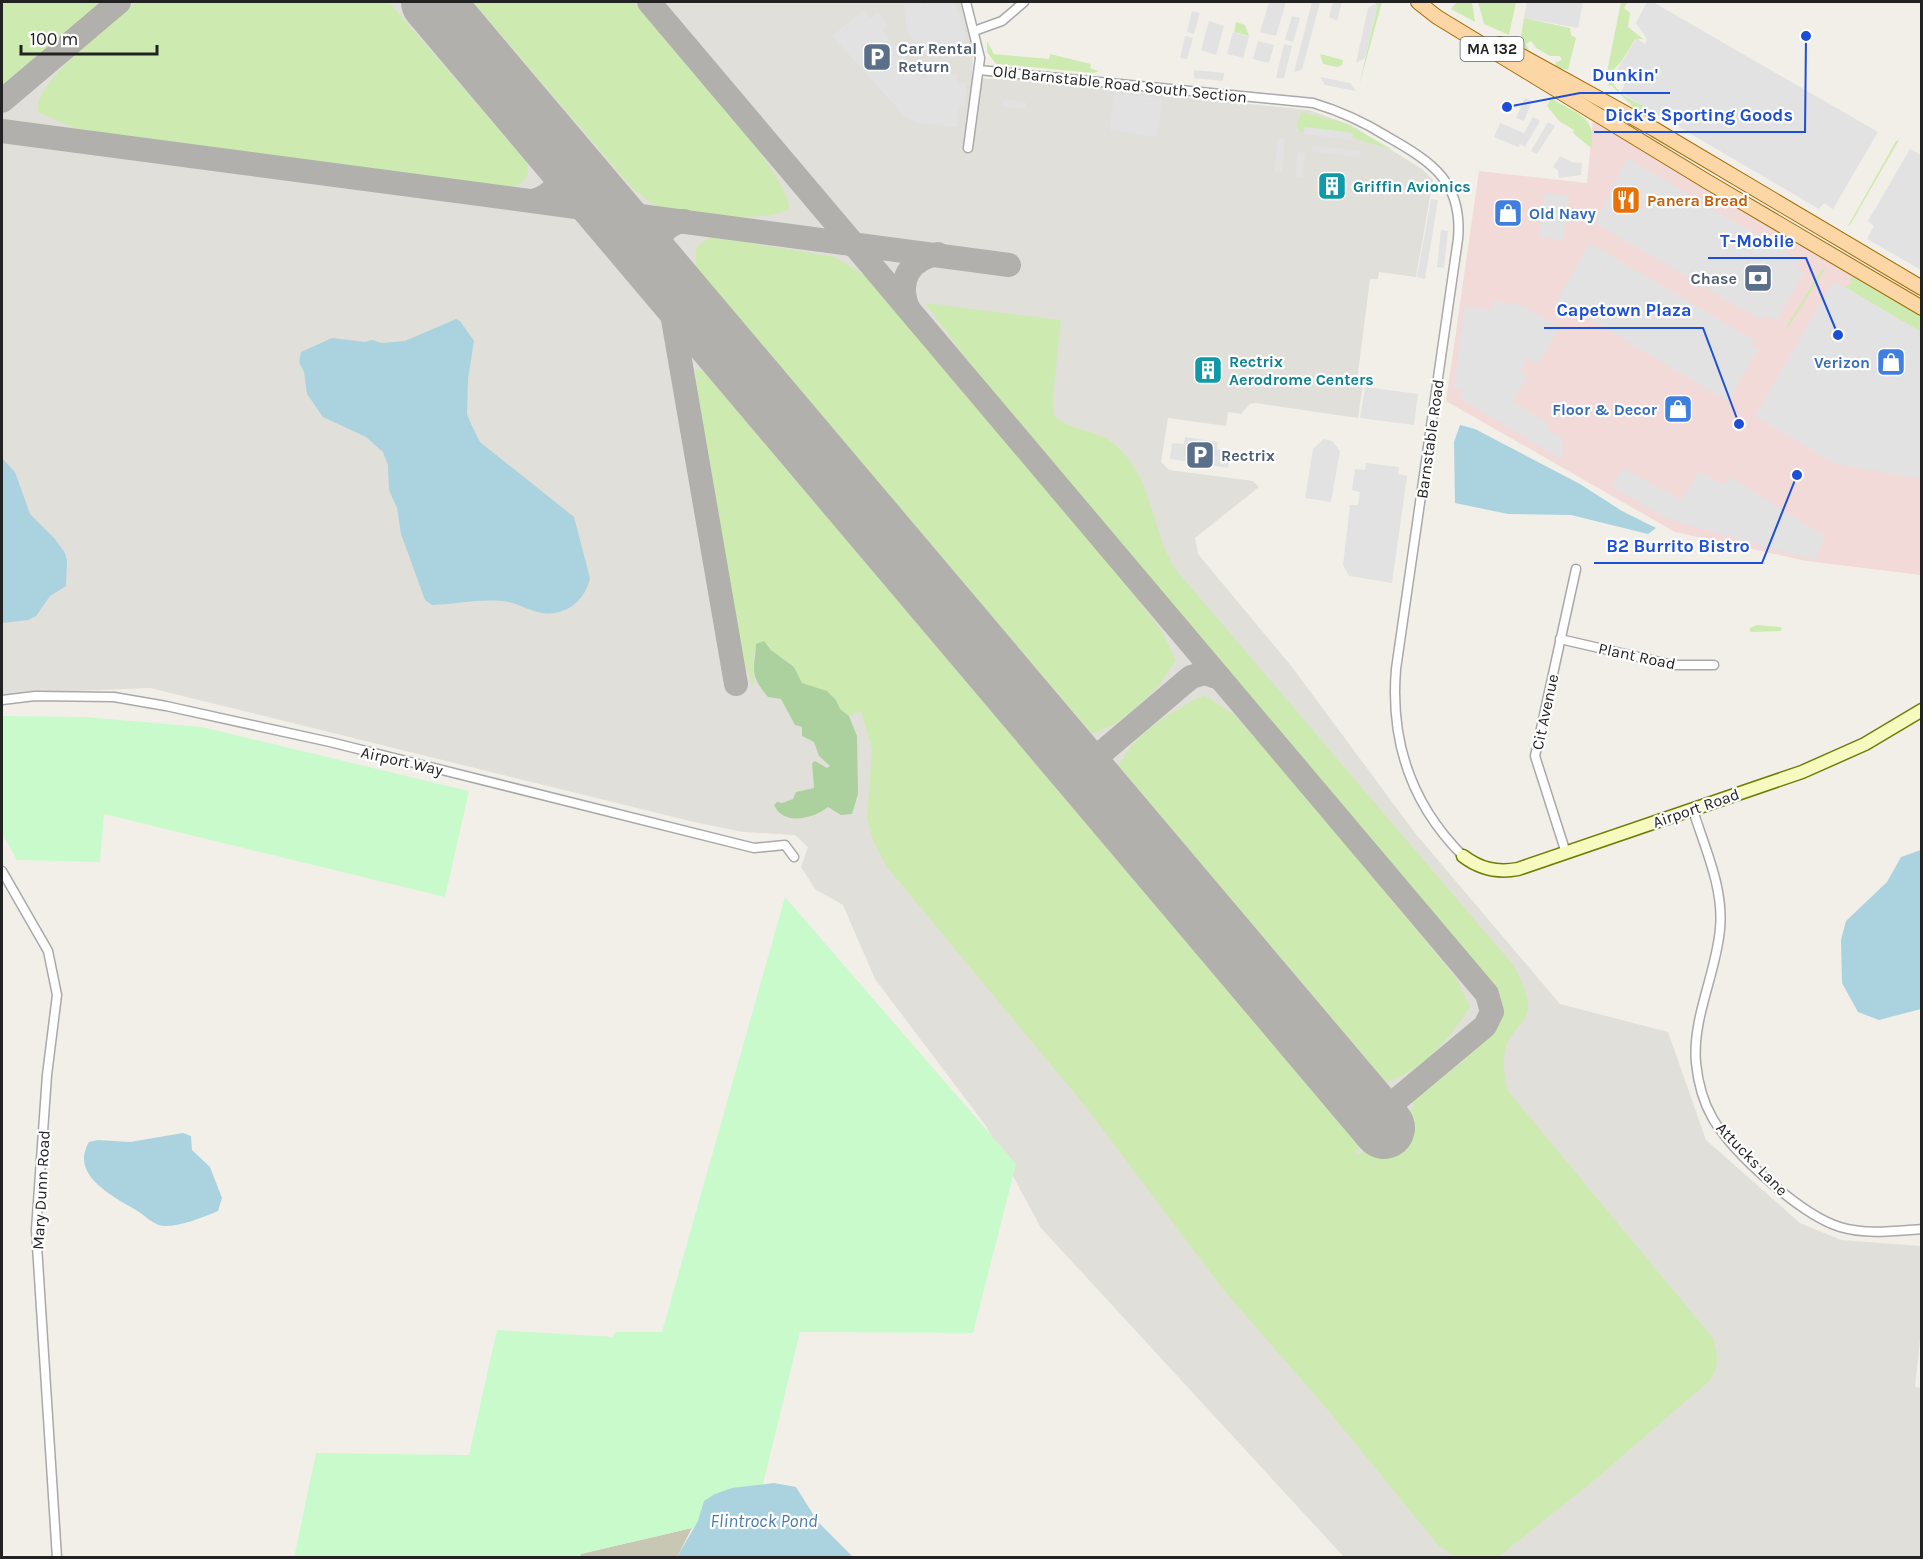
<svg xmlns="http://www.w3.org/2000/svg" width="1923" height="1559" font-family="Karla,sans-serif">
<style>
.commercial{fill:#f2dad9}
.airport{fill:#e1dfda}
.construction{fill:#c7c7b4}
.grass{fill:#cdebb0}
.forest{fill:#add19e}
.park{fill:#c8facc}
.parking{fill:#e2e2e2}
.water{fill:#aad3df}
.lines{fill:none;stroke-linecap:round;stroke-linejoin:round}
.taxiway{stroke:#b1b0ac;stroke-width:24}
.runway{stroke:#b1b0ac;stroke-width:62}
.street-casing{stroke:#a9a9a9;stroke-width:11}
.secondary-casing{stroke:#707d05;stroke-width:15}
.primary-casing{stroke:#a06b00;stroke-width:16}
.street{stroke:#fff;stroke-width:8}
.secondary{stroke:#f7fabf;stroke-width:12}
.primary{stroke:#fcd6a4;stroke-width:14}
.labels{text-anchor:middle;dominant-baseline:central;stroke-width:4.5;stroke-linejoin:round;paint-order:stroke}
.shield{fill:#fff;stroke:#646464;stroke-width:1.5}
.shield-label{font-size:15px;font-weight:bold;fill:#222}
.service-label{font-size:16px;font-weight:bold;fill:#4e5e75;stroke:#fff;text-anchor:start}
.street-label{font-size:16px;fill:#222;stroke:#fff}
.culture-label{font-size:16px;font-weight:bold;fill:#0d838f;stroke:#fff;text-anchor:start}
.food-label{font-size:16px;font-weight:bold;fill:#c56008;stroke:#fff;text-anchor:start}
.shop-label{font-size:16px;font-weight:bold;fill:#366cbe;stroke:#fff;text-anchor:end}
.water-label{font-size:18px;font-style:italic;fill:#4a7aab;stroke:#fff}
.leader{fill:none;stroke:#1d4ed8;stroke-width:2}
.callout-dot{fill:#1d4ed8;stroke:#fff;stroke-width:2}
.callout-label{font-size:18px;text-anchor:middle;font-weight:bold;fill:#1d4ed8;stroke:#fff;stroke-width:4.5;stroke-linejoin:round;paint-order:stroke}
</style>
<rect width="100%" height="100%" fill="#f2efe9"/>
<polygon class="commercial" points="1593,119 1921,314 1921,575 1806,561 1675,532 1446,401 1479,171 1587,183"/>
<polygon class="airport" points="2,2 960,2 973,49 972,78 1021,80 1309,110 1351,125 1422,169 1433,180 1416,277 1379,272 1378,279 1370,279 1357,381 1363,383 1358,418 1255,403 1250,404 1241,414 1228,412 1226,426 1168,418 1161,462 1169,470 1253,481 1259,487 1195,538 1198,554 1292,667 1415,833 1560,1004 1668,1032 1706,1140 1800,1223 1841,1240 1921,1246 1922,1321 1915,1387 1922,1388 1921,1557 1344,1557 1041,1228 986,1126 875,979 843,905 815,889 801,867 808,847 795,835 743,832 694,822 150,688 2,694"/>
<polygon class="construction" points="692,1528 677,1557 580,1558 580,1554"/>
<g class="grass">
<polygon points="2,2 102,2 2,85"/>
<path d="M136 2H389L527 162 528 174C522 187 514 187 501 187L144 140 75 128 42 114 38 111C33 83 115 19 136 2Z"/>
<path d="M473 2H634C662 34 791 175 789 208 775 224 674 215 655 205 647 201 639 193 632 188Z"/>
<polygon points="1375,2 1382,2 1359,86 1377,7"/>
<polygon points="1457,2 1472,2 1475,22 1451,9"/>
<polygon points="1478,2 1516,2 1509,35 1484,24"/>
<path d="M1621 2H1628L1624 8 1630 13 1628 27 1643 39H1635L1621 62 1615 68C1605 92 1632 99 1649 109L1646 111 1650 118 1633 107 1611 85 1609 86 1607 72Z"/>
<polygon points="1524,18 1570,28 1571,35 1576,38 1568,70 1555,67 1556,62 1562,60 1560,56 1550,56 1536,48 1531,41 1526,44 1529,50 1519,46"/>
<polygon points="1236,22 1245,25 1249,36 1234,32"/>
<polygon points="987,33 987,41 994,54 1049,59 1050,54 1091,64 1090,68 1099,71 1094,73 996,64 987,52"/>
<polygon points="1320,54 1343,60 1342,65 1337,67 1323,64"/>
<path d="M1550 100H1554C1578 115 1597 116 1591 148L1573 133 1574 130 1559 121 1547 106Z"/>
<polygon points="1301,112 1345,123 1393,150 1352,138 1352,134 1304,127 1304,132 1300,132 1297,126"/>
<polygon points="1899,140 1850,225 1848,226 1896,141"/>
<polygon points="713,237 835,257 864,275 1111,565 1161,630 1176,660 1157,688 1136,707 1115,724 1093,734 1088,729 696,267 696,248 706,240"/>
<polygon points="1823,268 1824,271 1787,329 1786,327"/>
<polygon points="1850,277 1854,277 1921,316 1921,332 1845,287 1852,283"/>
<path d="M925 303 1061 320 1053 396 1054 416C1071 431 1096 429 1113 443 1156 479 1149 528 1176 570L1515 967C1520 979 1529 994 1528 1007 1527 1023 1512 1030 1507 1044 1502 1057 1504 1078 1508 1091L1713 1338C1718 1354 1720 1368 1709 1381L1597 1478 1498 1557H1456L1438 1545 1332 1415 1222 1288 1086 1107 886 866 873 840 867 819 872 749 861 711 849 716 840 709 836 700 802 683 794 667 771 650 768 645 754 652 753 687 743 658 697 395 696 369 702 370 711 380 1360 1147 1355 1152 1358 1155 1371 1144 1369 1141 1415 1106 1411 1102C1432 1085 1486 1046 1498 1025 1505 1014 1504 1001 1498 990L979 376Z"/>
<polygon points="1757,625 1781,627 1782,629 1780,631 1750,632 1750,628"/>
<path d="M1204 695 1234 715 1281 766 1456 978 1470 1007C1450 1038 1423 1071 1386 1082L1118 765C1124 759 1127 751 1132 745 1152 723 1178 708 1204 695Z"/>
</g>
<path class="forest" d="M764 641 771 650 794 667 802 683 827 691 836 700 840 709 849 716 857 736 858 794 852 814 841 815 828 807C813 819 783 826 774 805L777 802 782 803 793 799 796 792 814 788 812 763 815 761 827 768 830 766 819 756 814 742 802 736V727L795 725 781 699 768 697C748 673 755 670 756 644Z"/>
<g class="park">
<polygon points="2,716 85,717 202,727 469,791 445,897 104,814 100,862 17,860 2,833"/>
<polygon points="785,897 1016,1164 973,1333 800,1332 755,1517 692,1528 581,1554 580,1557 294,1558 316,1453 469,1455 497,1330 613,1337 615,1332 662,1332"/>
</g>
<g class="parking">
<polygon points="904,2 921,2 923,5 929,2 955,2 965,34 964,50 953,50 953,58 931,56 918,48 907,32"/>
<polygon points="1269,2 1286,2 1276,36 1260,32"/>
<polygon points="1312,2 1320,2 1302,70 1294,72"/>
<polygon points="1333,2 1342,2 1337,21 1329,17"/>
<polygon points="1527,2 1583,2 1578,28 1524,18"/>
<polygon points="1647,2 1653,2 1878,132 1833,209 1824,203 1819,209 1621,93 1624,85 1623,74 1617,70 1636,38 1645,44 1647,39 1636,23"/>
<polygon points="1375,4 1377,7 1365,58 1356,63 1368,8"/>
<polygon points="863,10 870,18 878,12 888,25 883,30 890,41 925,79 927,72 957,75 957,83 967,83 965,106 959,107 957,127 918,123 906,118 832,36"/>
<polygon points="1192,11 1200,13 1194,34 1187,32"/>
<polygon points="1292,16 1300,18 1293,42 1285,40"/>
<polygon points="1209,21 1224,26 1216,55 1201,50"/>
<polygon points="1233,32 1249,37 1243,58 1227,54"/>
<polygon points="1185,36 1193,38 1187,59 1180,58"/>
<polygon points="1258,41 1274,45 1269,63 1253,59"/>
<polygon points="1284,44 1292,46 1284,78 1276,78"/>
<polygon points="1194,70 1224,73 1223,81 1194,78"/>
<polygon points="1320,77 1350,83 1356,91 1325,85"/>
<polygon points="1114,93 1162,99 1157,137 1110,130"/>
<polygon points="1525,98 1532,101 1524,121 1516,118"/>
<polygon points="1002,99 1026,102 1025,109 1001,106"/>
<polygon points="1533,117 1540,121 1525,147 1520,144 1518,147 1494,137 1500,123 1524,133"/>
<polygon points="1548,122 1555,126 1537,154 1531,151"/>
<polygon points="1305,127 1353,133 1352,140 1304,134"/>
<polygon points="1278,138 1285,139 1282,172 1274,171"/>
<polygon points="1313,145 1361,151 1360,158 1312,151"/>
<polygon points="1910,149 1921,155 1921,270 1867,239 1874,226 1868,221"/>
<polygon points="1298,152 1305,153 1302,178 1295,177"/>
<polygon points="1560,156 1572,162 1582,163 1581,175 1559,178 1558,170 1553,167"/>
<polygon points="1627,158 1800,260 1796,268 1804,273 1776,321 1765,315 1761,320 1595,223"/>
<polygon points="1544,193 1569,196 1563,240 1539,237"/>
<polygon points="1431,199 1438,200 1425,279 1417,277"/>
<polygon points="1441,230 1448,231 1444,268 1437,267"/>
<polygon points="1590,243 1755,341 1752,346 1758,350 1728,401 1557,300"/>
<polygon points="1832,283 1843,286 1921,332 1921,479 1834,463 1755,416"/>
<polygon points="1492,301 1521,305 1560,327 1538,364 1527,359 1520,372 1527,376 1513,402 1549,424 1547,429 1561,437 1563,460 1459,398 1464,390 1454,388 1464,306 1490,310"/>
<polygon points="1365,387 1418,394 1414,425 1360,418"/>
<polygon points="1185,437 1218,442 1217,449 1230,451 1228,468 1170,459 1172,443 1184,444"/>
<polygon points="1324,439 1332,441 1340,451 1331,502 1305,498 1313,449"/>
<polygon points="1366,463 1399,467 1398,474 1407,476 1392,583 1349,576 1343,565 1350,505 1358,505 1360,492 1352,490 1355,469 1365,470"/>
<polygon points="1623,468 1682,500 1700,471 1724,485 1730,477 1826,537 1815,560 1670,520 1612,486"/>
</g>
<g class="water">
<path d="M456 319 460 321 474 341 468 379 467 414 471 424 480 442 574 517 590 578C585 601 566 616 542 613 528 611 517 602 502 601 479 599 455 604 432 605L425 600 401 534 397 508 389 490 388 465 383 452 366 437 323 417 307 394 304 372 299 362 301 352 332 338 365 342 372 340 382 343 405 341Z"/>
<polygon points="1460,425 1475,429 1580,484 1622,511 1656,528 1648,534 1571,515 1508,514 1455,503 1454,442"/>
<polygon points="2,458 15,472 30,514 55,539 65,553 67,561 66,586 50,596 36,616 28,620 3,623"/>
<polygon points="1921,850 1921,1009 1879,1020 1858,1012 1842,983 1841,940 1846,921 1887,882 1901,857"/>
<path d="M183 1133 191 1136 192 1150 210 1167 222 1198 218 1211C201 1218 182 1226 164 1226 155 1226 144 1215 136 1210 114 1197 69 1175 89 1142L98 1140 130 1142Z"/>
<polygon points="774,1483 796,1487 818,1522 853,1557 677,1557 698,1521 704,1501 715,1494 732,1488"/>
</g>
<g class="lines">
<g class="taxiway">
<polyline points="649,2 1487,994 1492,1012 1485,1026 1376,1117"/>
<polyline points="2,101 119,2"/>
<polyline points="2,131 576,207 602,216 624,230"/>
<polyline points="591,190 617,208 640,216 1009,265"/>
<path d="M533 201C559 194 563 176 559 152"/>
<path d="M662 274C655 252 655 225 684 221"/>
<polyline points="666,279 736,684"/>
<path d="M908 308C897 281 909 259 938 254"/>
<path d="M1064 750C1076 757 1085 761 1099 755"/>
<polyline points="1097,790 1093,768 1099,755 1191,677 1205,673 1220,678"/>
</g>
<polyline class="runway" points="432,2 1384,1128"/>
<g class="street-casing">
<g id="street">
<polyline points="966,2 980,58 968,148"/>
<polyline points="974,31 1002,21 1024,2"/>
<path d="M979 70 1313 103C1340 111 1364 122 1388 137 1432 162 1463 182 1458 239L1396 669C1390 741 1411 804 1463 856"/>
<polyline points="1560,639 1673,665 1714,665"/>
<polyline points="2,700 35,696 114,697 166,706 330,742 754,848 785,845 794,857"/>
<path d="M1693 810C1705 849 1724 888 1720 929 1716 974 1692 1018 1696 1063 1698 1083 1703 1102 1713 1119 1734 1154 1801 1215 1840 1227 1867 1235 1894 1231 1922 1229"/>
<polyline points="1566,853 1535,756 1576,569"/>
<polyline points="2,871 48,951 57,995 47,1075 36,1230 57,1558"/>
</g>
</g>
<g class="secondary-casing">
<path id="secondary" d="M1463 856C1480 869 1497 873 1518 869L1802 772 1865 744 1922 710"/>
</g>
<g class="primary-casing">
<g id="primary">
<polyline points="1418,2 1437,17 1708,182 1922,308"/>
<polyline points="1500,44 1654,129 1922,288"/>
</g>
</g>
<use href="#street" class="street"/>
<use href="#secondary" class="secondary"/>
<use href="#primary" class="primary"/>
</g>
<defs>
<g id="parking-square" transform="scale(1.5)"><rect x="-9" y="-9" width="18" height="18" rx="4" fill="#5c6f8a" stroke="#fff"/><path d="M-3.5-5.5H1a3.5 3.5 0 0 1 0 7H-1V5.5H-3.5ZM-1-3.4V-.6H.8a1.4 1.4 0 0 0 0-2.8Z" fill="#fff"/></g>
<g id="building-square" transform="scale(1.5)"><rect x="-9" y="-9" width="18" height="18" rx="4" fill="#0f9aa8" stroke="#fff"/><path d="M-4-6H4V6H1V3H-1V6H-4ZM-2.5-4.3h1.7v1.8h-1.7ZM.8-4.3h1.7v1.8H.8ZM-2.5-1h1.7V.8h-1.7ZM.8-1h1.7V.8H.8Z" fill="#fff"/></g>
<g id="restaurant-square" transform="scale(1.5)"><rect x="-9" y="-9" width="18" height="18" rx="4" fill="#e8710a" stroke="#fff"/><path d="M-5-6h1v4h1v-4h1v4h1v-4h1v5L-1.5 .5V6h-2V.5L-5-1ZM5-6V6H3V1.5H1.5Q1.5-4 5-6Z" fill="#fff"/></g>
<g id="shop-square" transform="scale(1.5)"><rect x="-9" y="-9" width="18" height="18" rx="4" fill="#3f7fe0" stroke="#fff"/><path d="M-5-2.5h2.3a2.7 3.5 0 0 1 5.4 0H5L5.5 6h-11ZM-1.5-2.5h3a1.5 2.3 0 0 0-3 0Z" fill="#fff"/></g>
<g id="bank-square" transform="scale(1.5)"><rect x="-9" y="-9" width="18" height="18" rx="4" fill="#5c6f8a" stroke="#fff"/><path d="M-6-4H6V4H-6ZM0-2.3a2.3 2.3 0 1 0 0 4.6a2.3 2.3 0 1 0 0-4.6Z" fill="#fff"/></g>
</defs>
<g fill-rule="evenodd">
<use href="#parking-square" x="877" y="57"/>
<use href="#building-square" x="1332" y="186"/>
<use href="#restaurant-square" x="1626" y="200"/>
<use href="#shop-square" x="1508" y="213"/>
<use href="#bank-square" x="1758" y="278"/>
<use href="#shop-square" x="1891" y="362"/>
<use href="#building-square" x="1208" y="370"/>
<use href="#shop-square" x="1678" y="409"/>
<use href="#parking-square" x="1200" y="455"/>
</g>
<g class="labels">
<rect class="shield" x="1460.5" y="37" width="63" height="24" rx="4.5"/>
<g class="shield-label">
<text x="1492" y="49">MA 132</text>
</g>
<g class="service-label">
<text x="898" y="48">Car Rental<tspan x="898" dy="18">Return</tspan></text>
<text x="1737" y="278" text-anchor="end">Chase</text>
<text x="1221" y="455">Rectrix</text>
</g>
<g class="street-label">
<text transform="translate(1120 84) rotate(6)">Old Barnstable Road South Section</text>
<text transform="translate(1430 439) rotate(-82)">Barnstable Road</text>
<text transform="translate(1637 656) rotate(12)">Plant Road</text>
<text transform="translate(1545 712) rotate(-78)">Cit Avenue</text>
<text transform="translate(402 761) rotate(13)">Airport Way</text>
<text transform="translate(1696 808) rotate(-19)">Airport Road</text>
<text transform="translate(1752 1159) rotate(46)">Attucks Lane</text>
<text transform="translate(41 1190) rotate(-87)">Mary Dunn Road</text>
</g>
<g class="culture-label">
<text x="1353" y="186">Griffin Avionics</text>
<text x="1229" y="361">Rectrix<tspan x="1229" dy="18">Aerodrome Centers</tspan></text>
</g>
<g class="food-label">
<text x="1647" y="200">Panera Bread</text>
</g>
<g class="shop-label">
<text x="1529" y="213" text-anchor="start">Old Navy</text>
<text x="1870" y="362">Verizon</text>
<text x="1657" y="409">Floor &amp; Decor</text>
</g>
<g class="water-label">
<text x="764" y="1521">Flintrock Pond</text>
</g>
</g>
<path class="leader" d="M1507 107L1580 93H1670M1806 36L1805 132H1594M1838 335L1806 258H1708M1739 424L1703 328H1544M1797 475L1762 563H1594"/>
<g class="callout-dot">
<circle cx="1507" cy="107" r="6"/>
<circle cx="1806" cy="36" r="6"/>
<circle cx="1838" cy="335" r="6"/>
<circle cx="1739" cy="424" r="6"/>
<circle cx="1797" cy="475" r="6"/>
</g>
<g class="callout-label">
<text x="1625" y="81">Dunkin'</text>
<text x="1699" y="121">Dick's Sporting Goods</text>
<text x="1757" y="247">T-Mobile</text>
<text x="1624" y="316">Capetown Plaza</text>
<text x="1678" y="552">B2 Burrito Bistro</text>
</g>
<rect width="1923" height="1559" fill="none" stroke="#222222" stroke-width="6"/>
<path d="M21 45v9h136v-9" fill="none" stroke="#222222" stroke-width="3"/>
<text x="30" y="45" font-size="18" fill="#222222" stroke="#ffffff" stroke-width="4.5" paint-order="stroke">100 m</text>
</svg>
